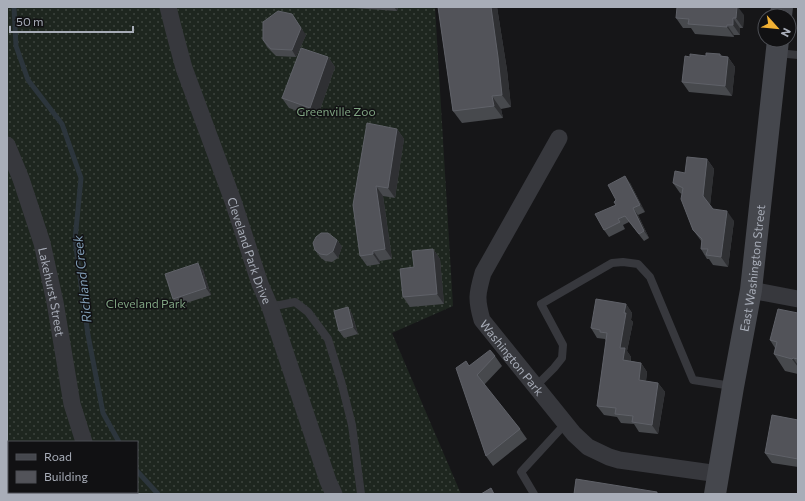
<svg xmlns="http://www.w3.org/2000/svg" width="805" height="501" font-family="Commissioner,sans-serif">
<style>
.grass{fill:url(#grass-dots);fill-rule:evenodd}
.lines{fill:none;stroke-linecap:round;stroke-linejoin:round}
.stream{stroke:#2c353c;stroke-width:5}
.lane{stroke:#37383d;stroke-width:8}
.street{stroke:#37383d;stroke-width:17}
.secondary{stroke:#45474d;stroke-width:22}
.wall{fill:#47494d}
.shaded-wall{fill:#2f3033}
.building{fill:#525359;stroke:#5f6168}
.labels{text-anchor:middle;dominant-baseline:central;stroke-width:3;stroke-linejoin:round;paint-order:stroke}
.park-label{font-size:12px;fill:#7fa381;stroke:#111113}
.street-label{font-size:12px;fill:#a8adb8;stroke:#111113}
.water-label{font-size:13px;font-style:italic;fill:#7f9bb3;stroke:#111113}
</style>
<defs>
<pattern id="grass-dots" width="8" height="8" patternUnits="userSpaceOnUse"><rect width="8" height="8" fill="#1e261f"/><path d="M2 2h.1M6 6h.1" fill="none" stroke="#3c433d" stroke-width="1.8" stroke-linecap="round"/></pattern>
</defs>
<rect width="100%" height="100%" fill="#161618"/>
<path class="grass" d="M7 7H435L453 306 392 333 461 494H7ZM9 442H137V492H9Z"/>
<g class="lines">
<g class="stream">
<polyline points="14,7 16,46 28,80 62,124 81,178 75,240 88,335 103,413 119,442"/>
<polyline points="137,471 158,494"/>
</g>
<g class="lane">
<polyline points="777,53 798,55"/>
<polyline points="270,307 295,302 308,312 328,339 341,381 352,425 361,494"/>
<polyline points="536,386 554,368 562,358 563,345 541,304 612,263 623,262 638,264 650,277 693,380 732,386"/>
<polyline points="534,494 521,472 566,423"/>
</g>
<g class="street">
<path id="s1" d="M168 7 174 31 184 68 233 201 260 284 270 307 328 481 334 494"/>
<path id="s2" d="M559 138 483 273C477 294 476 299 482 320L574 434 588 447 609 457 619 460 719 474"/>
<path id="s3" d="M7 145 21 179 42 243 55 302 72 404 84 442"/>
<polyline points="751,290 798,299"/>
<polyline points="110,492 112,494"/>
</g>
<g class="secondary">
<polyline points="781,16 782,7"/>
<path id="s4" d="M715 494 733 387 751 290 778 40"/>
</g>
</g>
<g class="wall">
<polygon points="352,7 398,7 397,11 353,8"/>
<polygon points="438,7 497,7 507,70 511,107 501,109 503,118 462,123 453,111"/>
<polygon points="744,15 743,28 740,28 740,35 734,35 734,37 695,34 691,28 683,28 676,18"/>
<polygon points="306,35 296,57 276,56 267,47 263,40"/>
<polygon points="720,54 722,56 728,57 735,67 732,96 689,92 682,82 706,56"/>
<polygon points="328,57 335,67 317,118 289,108 282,98"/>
<polygon points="397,129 404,139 395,198 383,196 392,259 380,261 380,264 367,266 360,256 353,205"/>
<polygon points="707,159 714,169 710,205 713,209 734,221 728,267 713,265 709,259 707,259 701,249 702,242 693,230 682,194 680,193 673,183 685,173"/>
<polygon points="630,183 645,212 638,215 649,238 644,241 629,222 623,225 625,229 609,237 604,230 616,205 616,200"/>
<polygon points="337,240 342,247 338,258 332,262 325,261 320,257 315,250"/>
<polygon points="433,249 440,259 444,304 410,307 403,297 414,267"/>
<polygon points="203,270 211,295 177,306 173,299"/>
<polygon points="626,304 632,313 631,320 633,322 627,351 631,357 631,361 641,363 647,372 646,381 658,383 665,392 658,434 639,432 634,424 621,423 617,417 604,415 597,406 606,341 605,339 597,338 591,328"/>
<polygon points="348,307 352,314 358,334 344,338 339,331"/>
<polygon points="798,313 798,374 785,371 774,354 775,348 770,340"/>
<polygon points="495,356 502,366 484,385 520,429 527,439 493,466 486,456 469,366"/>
<polygon points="798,420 798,467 772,463 765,453"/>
</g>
<g class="shaded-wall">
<polygon points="394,7 398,7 397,11"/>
<polygon points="491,7 497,7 507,70 511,107 502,95"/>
<polygon points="737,7 738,7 744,15 743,28 736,18"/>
<polygon points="292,14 306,35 296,57 292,50"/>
<polygon points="733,18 740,28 740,35 733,25"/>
<polygon points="727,25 734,35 734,37 727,27"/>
<polygon points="720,54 727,64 728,57 735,67 732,96 725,86 720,56"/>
<polygon points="328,57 335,67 317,118 310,108"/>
<polygon points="492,96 501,109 503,118 494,106"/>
<polygon points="397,129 404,139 395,198 388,188"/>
<polygon points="707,159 714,169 710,206 703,196"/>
<polygon points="625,176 630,183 645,212 640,205"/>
<polygon points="376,186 383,196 392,259 385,249"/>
<polygon points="633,208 638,215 649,238 644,231"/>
<polygon points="727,211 734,221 728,267 721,257"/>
<polygon points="337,240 342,247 338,258 333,251"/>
<polygon points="433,249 440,259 444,304 437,294"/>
<polygon points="373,251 380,261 380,264 373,254"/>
<polygon points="198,263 203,270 211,295 206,288"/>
<polygon points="626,304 632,313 631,320 633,322 627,351 631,357 630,369 623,360 620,348"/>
<polygon points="348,307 352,314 358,334 353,327"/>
<polygon points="793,358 798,365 798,367 792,359"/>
<polygon points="641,363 647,372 645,389 639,380"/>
<polygon points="658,383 665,392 658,434 652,425"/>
</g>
<g class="building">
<polygon points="438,7 491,7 498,57 502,95 492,96 494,106 453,111"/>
<polygon points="677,7 737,7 736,18 733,18 733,25 727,25 727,27 688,24 689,19 676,18"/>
<polygon points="278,11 292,14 301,28 292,50 271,49 263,40 263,22"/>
<polygon points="301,48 328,57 310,108 282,98"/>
<polygon points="706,53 720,54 720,56 728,57 725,86 682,82 685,56 690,57 690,54 706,56"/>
<polygon points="367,123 397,129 388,188 376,186 385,249 373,251 373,254 360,256 353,205"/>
<polygon points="687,157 707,159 703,196 713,209 727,211 721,257 706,255 708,249 701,249 702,239 693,230 681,199 683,188 673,183 675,171 685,173"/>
<polygon points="625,176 640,205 633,208 644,231 639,234 625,216 618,219 620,222 604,230 595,214 616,205 614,202 616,200 608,185"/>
<polygon points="321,233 328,233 337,240 333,251 327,255 320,254 315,250 313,243 316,237"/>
<polygon points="433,249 437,294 403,297 400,269 414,267 412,251"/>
<polygon points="198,263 206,288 173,299 165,274"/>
<polygon points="596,299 626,304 624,313 626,313 620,348 625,348 623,360 641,363 639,380 658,383 652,425 632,422 633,416 615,414 616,408 597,406 607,333 600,332 600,330 591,328"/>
<polygon points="348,307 353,327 339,331 334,311"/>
<polygon points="778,309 798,313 798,359 793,358 792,359 774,354 777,342 770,340"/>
<polygon points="490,350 495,356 477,375 520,429 486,456 456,368 466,361 469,366"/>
<polygon points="772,415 798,420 798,459 765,453"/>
<polygon points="576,479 657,492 657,494 574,494"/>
<polygon points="491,488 494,494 481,494"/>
</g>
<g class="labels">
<g class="park-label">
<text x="336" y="111">Greenville Zoo</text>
<text x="146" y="303">Cleveland Park</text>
</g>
<g class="street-label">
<text stroke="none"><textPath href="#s1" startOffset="257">Cleveland Park Drive</textPath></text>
<text stroke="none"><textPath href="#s4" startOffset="229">East Washington Street</textPath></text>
<text stroke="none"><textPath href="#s3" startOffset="154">Lakehurst Street</textPath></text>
<text stroke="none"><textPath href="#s2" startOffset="251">Washington Park</textPath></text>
</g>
<g class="water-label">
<text transform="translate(82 279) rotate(-96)">Richland Creek</text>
</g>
</g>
<rect width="805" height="501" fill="none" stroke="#a8adb8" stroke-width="16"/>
<rect x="8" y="441" width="130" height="52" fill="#111113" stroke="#4d4f55"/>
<rect x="16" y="454" width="20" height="6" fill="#45474d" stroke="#4d4f55"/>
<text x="44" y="461" font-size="12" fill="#a8adb8">Road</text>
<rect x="16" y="471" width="20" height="12" fill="#525359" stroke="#4d4f55"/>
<text x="44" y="481" font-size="12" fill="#a8adb8">Building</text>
<g transform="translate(777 28) rotate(117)"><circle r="19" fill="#111113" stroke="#4d4f55"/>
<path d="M0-3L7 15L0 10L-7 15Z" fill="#f2b134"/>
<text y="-6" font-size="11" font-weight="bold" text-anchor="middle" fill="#a8adb8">N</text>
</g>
<path d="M10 26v6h123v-6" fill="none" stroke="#a8adb8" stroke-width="2"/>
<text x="16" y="26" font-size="12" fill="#a8adb8" stroke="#111113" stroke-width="3" paint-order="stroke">50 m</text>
</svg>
